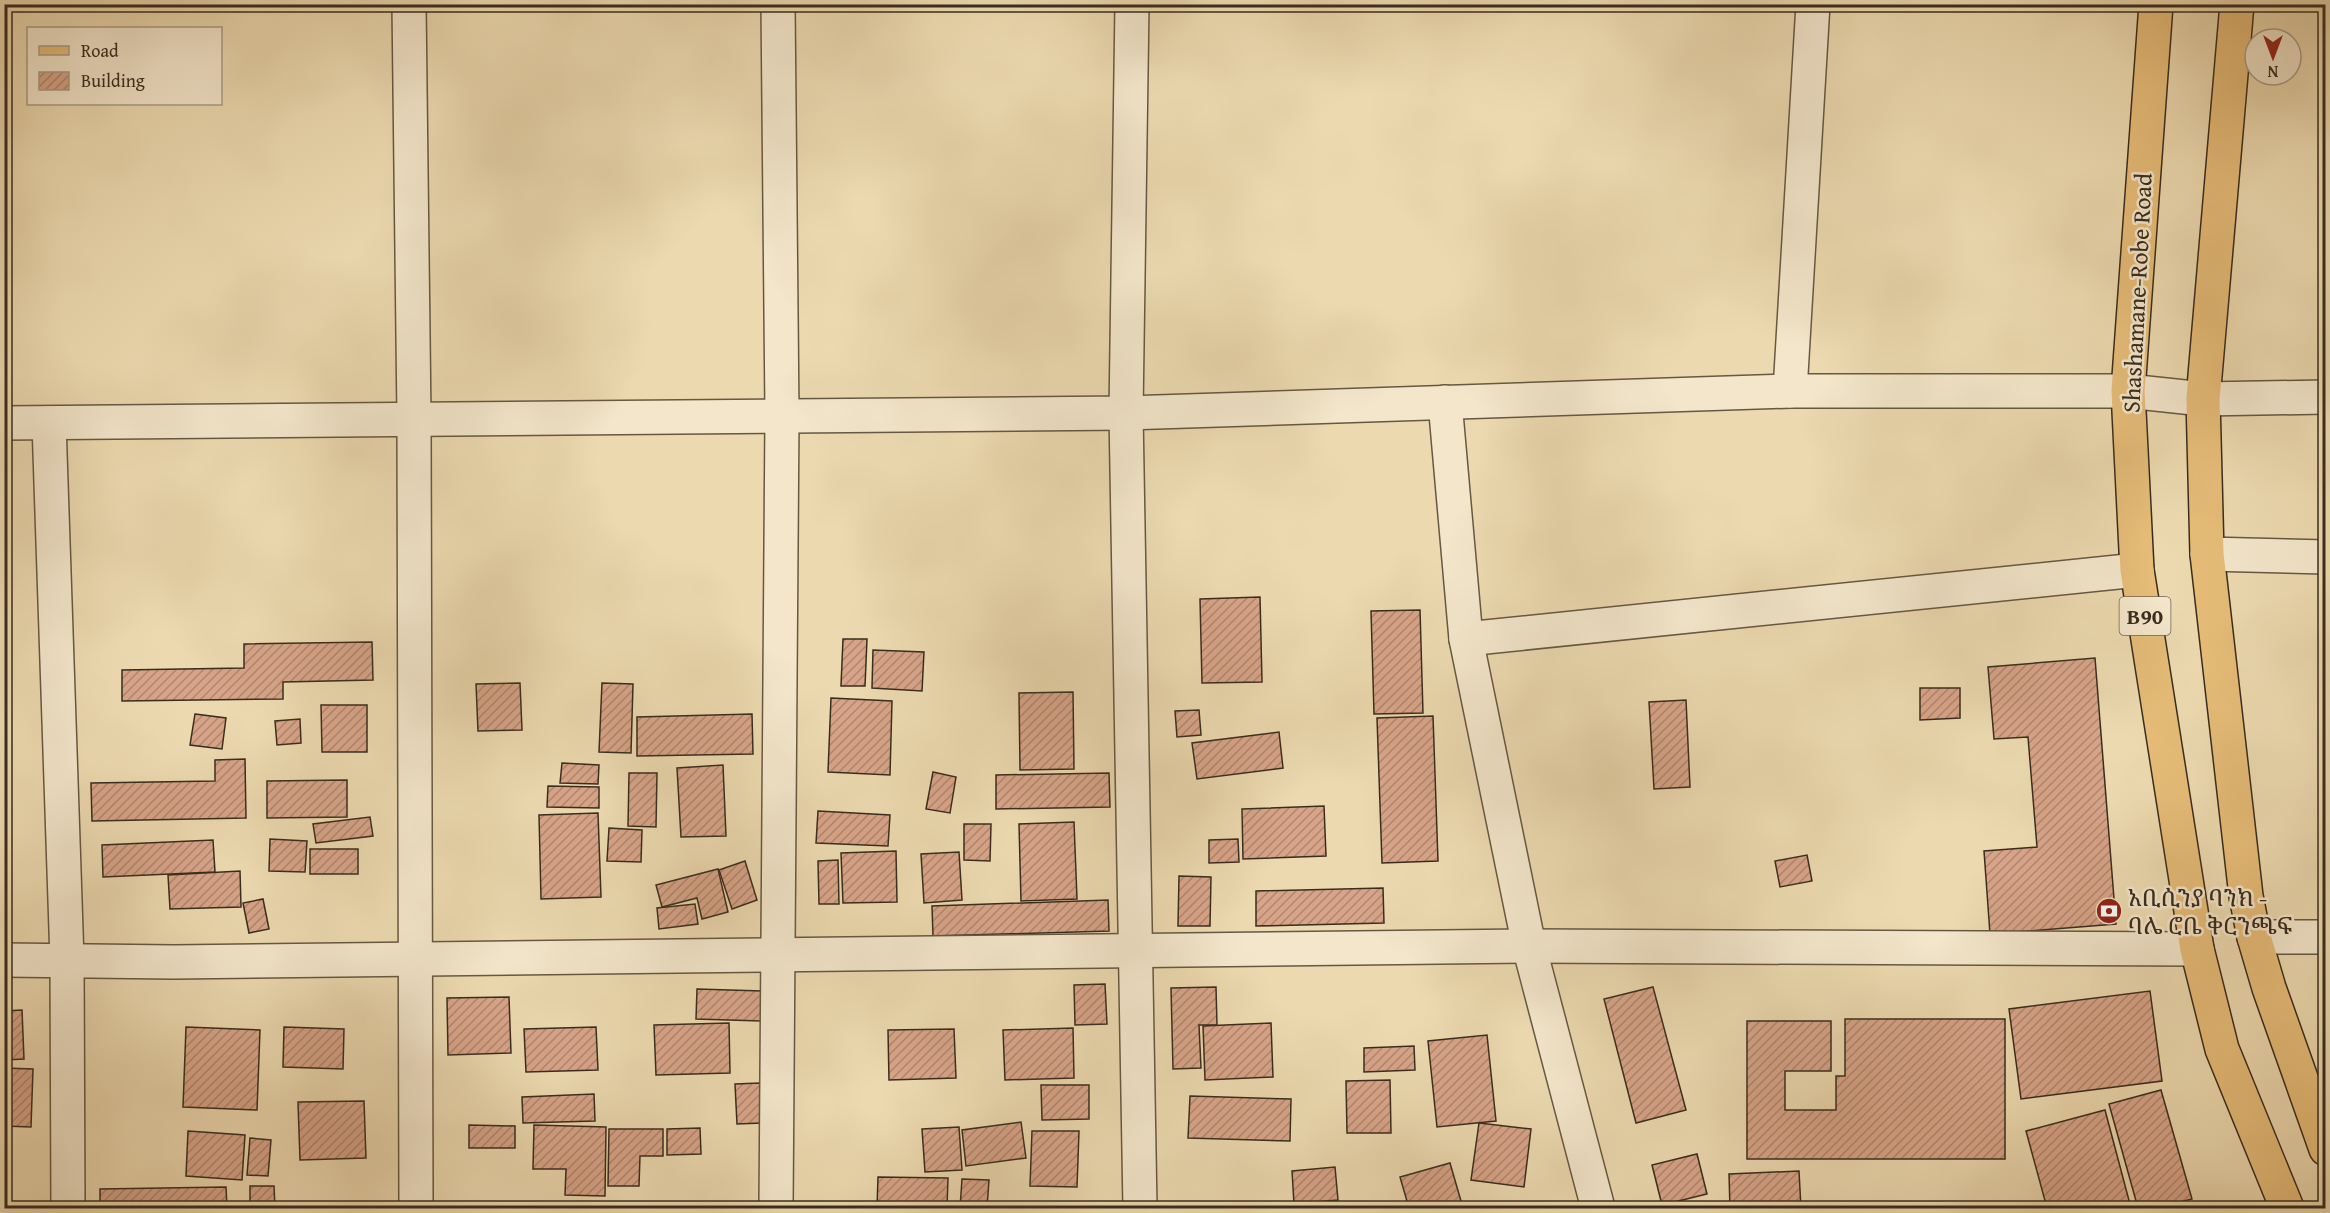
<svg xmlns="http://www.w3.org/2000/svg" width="2330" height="1213" font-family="'Gentium Book Plus','Noto Serif Ethiopic',serif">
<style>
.building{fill:url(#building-hatch);stroke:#392d1e;stroke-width:1.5}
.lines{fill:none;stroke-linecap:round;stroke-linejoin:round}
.street-casing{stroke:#665842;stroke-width:36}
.primary-casing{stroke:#392d1e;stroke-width:36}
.street{stroke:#f3e6cb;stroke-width:33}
.primary{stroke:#e6bc78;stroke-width:33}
.labels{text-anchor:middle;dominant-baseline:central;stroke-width:5;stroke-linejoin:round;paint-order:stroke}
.shield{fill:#f3e6cb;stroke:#716452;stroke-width:1.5}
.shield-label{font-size:22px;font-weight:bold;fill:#392d1e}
.street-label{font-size:24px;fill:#392d1e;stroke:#f3e6cb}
.poi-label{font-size:24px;fill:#392d1e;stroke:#f3e6cb;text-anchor:start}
</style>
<defs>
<pattern id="building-hatch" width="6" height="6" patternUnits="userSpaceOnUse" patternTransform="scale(1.5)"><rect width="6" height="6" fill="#d8a489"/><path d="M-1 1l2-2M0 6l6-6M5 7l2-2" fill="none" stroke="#b0866f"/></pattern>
</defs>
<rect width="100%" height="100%" fill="#ecd9af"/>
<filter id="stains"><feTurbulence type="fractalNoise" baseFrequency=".00333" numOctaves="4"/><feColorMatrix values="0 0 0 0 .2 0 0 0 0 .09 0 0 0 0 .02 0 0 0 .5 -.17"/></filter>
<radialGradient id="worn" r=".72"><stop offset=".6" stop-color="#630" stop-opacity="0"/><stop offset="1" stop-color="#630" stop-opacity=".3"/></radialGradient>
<g class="building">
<polygon points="1260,597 1262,682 1202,683 1200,599"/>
<polygon points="1420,610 1423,713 1374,714 1371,611"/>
<polygon points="843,639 867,639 865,686 841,686"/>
<polygon points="372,642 373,680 283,682 283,699 122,701 122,670 244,668 244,644"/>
<polygon points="873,650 924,652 922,691 872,688"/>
<polygon points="2095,658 2116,924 1990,934 1984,851 2037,847 2028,737 1994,739 1988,667"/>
<polygon points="520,683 522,730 478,731 476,684"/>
<polygon points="602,683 633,684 631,753 599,752"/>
<polygon points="1920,688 1960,688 1960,718 1920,720"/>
<polygon points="1073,692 1074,769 1020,770 1019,693"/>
<polygon points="831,698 892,701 890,775 828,772"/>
<polygon points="1686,700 1690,787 1654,789 1649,702"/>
<polygon points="321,705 367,705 367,752 322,752"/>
<polygon points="1199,710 1201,735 1177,737 1175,711"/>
<polygon points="2324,711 2326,711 2326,780"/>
<polygon points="195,714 226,718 222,749 190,745"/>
<polygon points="752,714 753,754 637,756 637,717"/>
<polygon points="1433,716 1438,861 1382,863 1377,718"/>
<polygon points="300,719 301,743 277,745 275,721"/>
<polygon points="1279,732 1283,768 1197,779 1192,743"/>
<polygon points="245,759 246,818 92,821 91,783 215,781 215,760"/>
<polygon points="562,763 599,765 598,784 560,783"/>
<polygon points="723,765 726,836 681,837 677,768"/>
<polygon points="933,772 956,777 950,813 926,809"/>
<polygon points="629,773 657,773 656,827 628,826"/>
<polygon points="1109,773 1110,807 996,809 996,775"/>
<polygon points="347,780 347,817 267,818 267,781"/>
<polygon points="548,786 599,787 599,808 547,807"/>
<polygon points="1324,806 1326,856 1243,859 1242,809"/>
<polygon points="818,811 890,815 888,846 816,843"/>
<polygon points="598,813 601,897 541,899 539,815"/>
<polygon points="370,817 373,836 316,843 313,824"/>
<polygon points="1074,822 1077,899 1021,901 1019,824"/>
<polygon points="964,824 991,824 990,861 964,860"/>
<polygon points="609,828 642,830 641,862 607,861"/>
<polygon points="270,839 307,841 305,872 269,871"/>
<polygon points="1238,839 1239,862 1209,863 1209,840"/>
<polygon points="213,840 215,872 103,877 102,845"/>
<rect x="310" y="849" width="48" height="25"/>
<polygon points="896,851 897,902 843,903 841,853"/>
<polygon points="959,852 962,900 924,903 921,854"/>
<polygon points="1807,855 1812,881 1780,887 1775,861"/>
<polygon points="838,860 839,904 819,904 818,861"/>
<polygon points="745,861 757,900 732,909 719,870"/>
<polygon points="718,869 728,912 702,919 697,898 662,907 656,885"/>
<polygon points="240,871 241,907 170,909 168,875"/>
<polygon points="1179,876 1211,877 1210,926 1178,926"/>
<polygon points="1383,888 1384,923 1256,926 1256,891"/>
<polygon points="263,899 269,929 249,933 243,903"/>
<polygon points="1108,900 1109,931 933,936 932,906"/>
<polygon points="695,904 698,924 659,929 657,908"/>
<polygon points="1105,984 1107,1024 1075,1025 1074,985"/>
<polygon points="1216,987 1217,1025 1199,1025 1201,1068 1173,1069 1171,988"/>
<polygon points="1653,987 1686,1110 1636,1123 1604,999"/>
<polygon points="697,989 762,991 761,1021 696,1019"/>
<polygon points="2150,991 2162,1081 2021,1099 2009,1009"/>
<polygon points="509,997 511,1053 448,1055 447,998"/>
<polygon points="22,1010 24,1059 4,1060 4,1011"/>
<polygon points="1845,1019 2005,1019 2005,1159 1747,1159 1747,1021 1831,1021 1831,1071 1785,1071 1785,1110 1836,1110 1836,1076 1845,1076"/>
<polygon points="729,1023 730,1073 656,1075 654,1025"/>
<polygon points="1271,1023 1273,1077 1205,1080 1203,1026"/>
<polygon points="186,1027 260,1030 257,1110 183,1107"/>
<polygon points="284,1027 344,1029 343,1069 283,1067"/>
<polygon points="596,1027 598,1070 526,1072 524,1029"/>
<polygon points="1073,1028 1074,1078 1005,1080 1003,1030"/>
<polygon points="954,1029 956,1078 889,1080 888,1030"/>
<polygon points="1487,1035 1496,1121 1437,1127 1428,1041"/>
<polygon points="1414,1046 1415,1070 1364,1072 1364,1048"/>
<polygon points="4,1068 33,1069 31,1127 4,1126"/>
<polygon points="1390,1080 1391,1133 1347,1133 1346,1081"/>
<polygon points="760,1083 762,1123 737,1124 735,1084"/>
<polygon points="1041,1085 1089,1085 1089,1119 1042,1120"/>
<polygon points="2161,1090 2192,1199 2156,1208 2138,1208 2109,1104"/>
<polygon points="594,1094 595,1121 523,1123 522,1097"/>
<polygon points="1190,1096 1291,1099 1290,1141 1188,1138"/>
<polygon points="364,1101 366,1158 300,1160 298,1102"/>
<polygon points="2105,1110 2131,1208 2047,1208 2026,1131"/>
<polygon points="1021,1122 1026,1158 966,1166 962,1130"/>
<polygon points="1479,1123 1531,1129 1524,1187 1471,1180"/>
<polygon points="469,1125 515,1126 515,1148 469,1148"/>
<polygon points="534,1125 606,1127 605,1196 565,1195 566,1169 533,1169"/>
<polygon points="959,1127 962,1170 925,1172 922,1129"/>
<polygon points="700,1128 701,1154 667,1155 667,1129"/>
<polygon points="609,1129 663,1129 663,1156 640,1156 639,1186 608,1186"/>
<polygon points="188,1131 245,1135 242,1180 186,1176"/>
<polygon points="1032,1131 1079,1131 1077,1187 1030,1186"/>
<polygon points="250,1138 271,1140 268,1176 247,1175"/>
<polygon points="1697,1154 1707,1194 1662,1205 1652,1165"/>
<polygon points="1450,1163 1463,1208 1409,1208 1400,1177"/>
<polygon points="1335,1167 1338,1200 1294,1204 1292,1171"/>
<polygon points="1799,1171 1801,1208 1730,1208 1729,1174"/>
<polygon points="878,1177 948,1178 947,1208 877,1208"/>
<polygon points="962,1179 989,1180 987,1208 960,1208"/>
<polygon points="250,1186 274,1186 275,1208 250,1208"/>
<polygon points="226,1187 227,1208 100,1208 100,1189"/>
<polygon points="566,1203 566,1208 491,1208 491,1204"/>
</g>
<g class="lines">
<g class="street-casing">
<g id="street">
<polyline points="409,4 414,419 416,1208"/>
<polyline points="1132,4 1126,413 1140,1208"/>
<polyline points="1790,391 1813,4"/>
<polyline points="1445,402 1466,639 1529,946 1598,1208"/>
<polyline points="4,423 1126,413 1790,391 2128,391 2203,399 2326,397"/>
<polyline points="49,423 67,960 68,1208"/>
<polyline points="2207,554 2326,557"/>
<polyline points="1466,639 2137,570"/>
<polyline points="2254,937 2326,937"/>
<polyline points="4,960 174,962 1529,946 2197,949"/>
<polyline points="776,1208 782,415 778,4"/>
</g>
</g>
<g class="primary-casing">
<g id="primary">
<polyline points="2156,4 2128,391 2137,570 2197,949 2222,1049 2287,1208"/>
<polyline points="2237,4 2203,399 2207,554 2246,896 2254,937 2269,988 2326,1149"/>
</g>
</g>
<use href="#street" class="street"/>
<use href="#primary" class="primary"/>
</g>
<defs>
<g id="bank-disc" transform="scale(1.35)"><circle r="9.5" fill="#8f2418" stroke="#f3e6cb"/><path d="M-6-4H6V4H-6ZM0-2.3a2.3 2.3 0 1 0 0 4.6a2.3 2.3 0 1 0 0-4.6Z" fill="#fff"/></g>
</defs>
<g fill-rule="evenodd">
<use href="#bank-disc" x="2109" y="911"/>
</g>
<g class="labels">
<rect class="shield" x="2119.5" y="597" width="51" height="38" rx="4.5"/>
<g class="shield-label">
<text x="2145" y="616">B90</text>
</g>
<g class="street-label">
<text transform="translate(2137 293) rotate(-87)">Shashamane-Robe Road</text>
</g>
<g class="poi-label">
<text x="2128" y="897">አቢሲንያ ባንክ -<tspan x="2128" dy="28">ባሌ ሮቤ ቅርንጫፍ</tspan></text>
</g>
</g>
<rect width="2330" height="1213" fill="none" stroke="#ecd9af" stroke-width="24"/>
<rect x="6" y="6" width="2318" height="1201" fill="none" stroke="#392d1e" stroke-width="3"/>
<rect x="12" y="12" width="2306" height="1189" fill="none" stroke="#392d1e" stroke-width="1.5"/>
<rect x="27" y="27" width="195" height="78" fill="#f3e6cb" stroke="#a99c86" stroke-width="1.5"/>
<rect x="39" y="46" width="30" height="9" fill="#e6bc78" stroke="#a99c86" stroke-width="1.5"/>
<text x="81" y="57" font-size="18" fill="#392d1e">Road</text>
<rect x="39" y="72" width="30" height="18" fill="url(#building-hatch)" stroke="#a99c86" stroke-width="1.5"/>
<text x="81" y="87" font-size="18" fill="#392d1e">Building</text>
<g transform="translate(2273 57) rotate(180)"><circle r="28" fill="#f3e6cb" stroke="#a99c86" stroke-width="1.5"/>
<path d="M0-4.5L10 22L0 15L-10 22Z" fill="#8f2418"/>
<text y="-9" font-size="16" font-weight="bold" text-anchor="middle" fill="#392d1e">N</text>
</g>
<rect width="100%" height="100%" filter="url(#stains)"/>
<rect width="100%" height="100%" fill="url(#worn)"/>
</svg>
